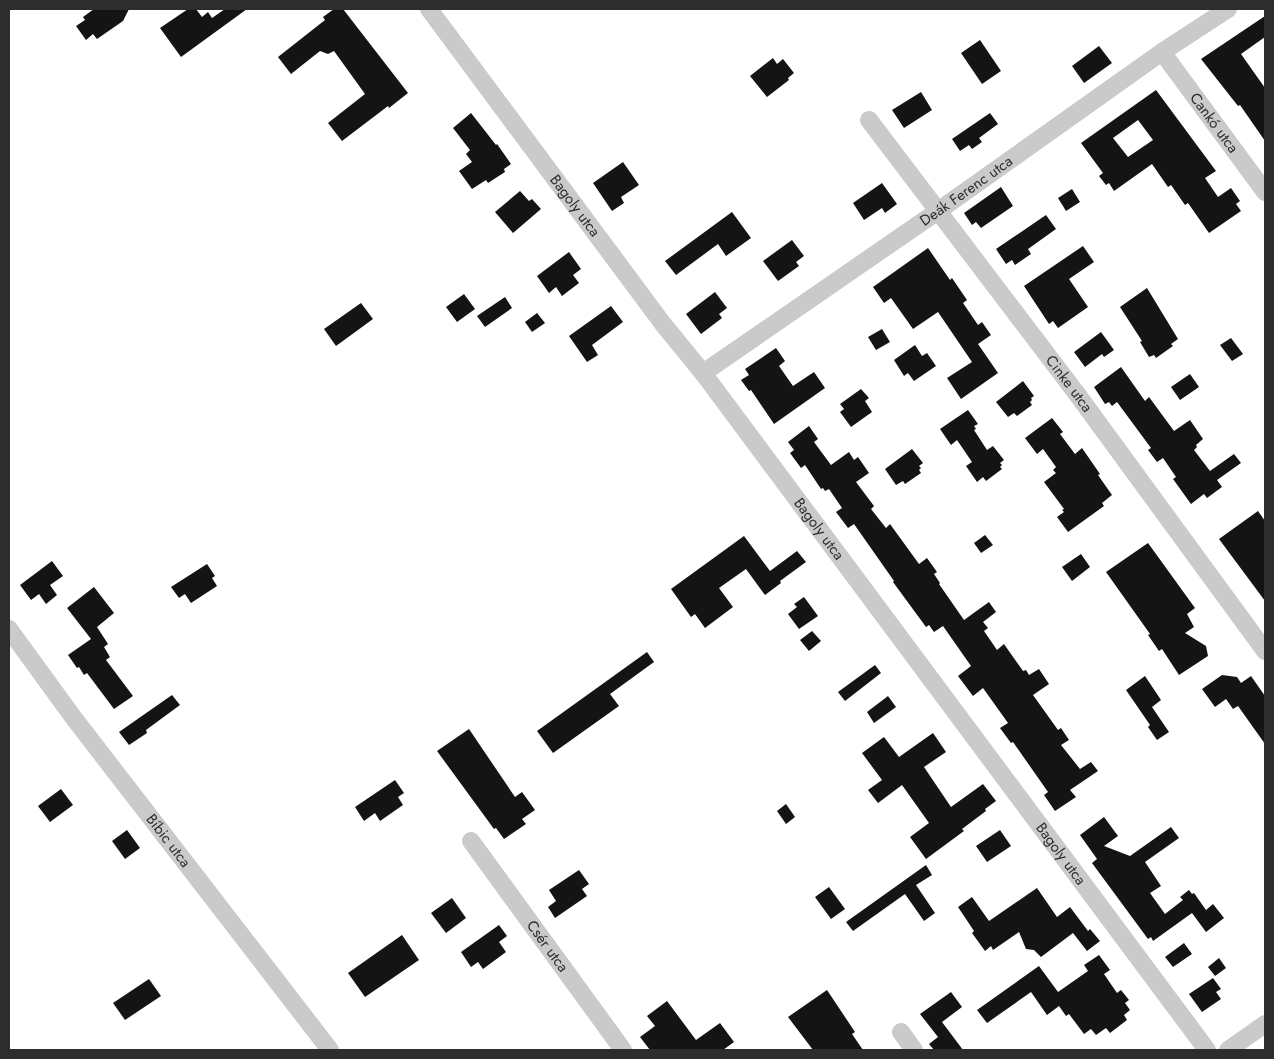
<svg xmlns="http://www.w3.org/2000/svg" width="1274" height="1059" font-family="Jost,sans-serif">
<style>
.building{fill:#141414;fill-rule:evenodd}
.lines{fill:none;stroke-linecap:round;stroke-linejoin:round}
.minor{stroke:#cacaca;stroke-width:18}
.labels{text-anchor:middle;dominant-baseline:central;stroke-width:5;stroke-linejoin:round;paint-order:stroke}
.street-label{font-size:15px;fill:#2d2d2d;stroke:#fff}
</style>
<rect width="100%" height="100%" fill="#fff"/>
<g class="building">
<polygon points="94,9 129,9 123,21 97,39 93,34 86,40 76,26 85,20 83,17"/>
<polygon points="188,9 196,9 202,17 208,12 212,18 225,9 247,9 181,57 160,28"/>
<polygon points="334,9 343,9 408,93 389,108 388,106 342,141 328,123 365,94 334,51 328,54 320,51 291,74 278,57 325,20 323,17"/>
<polygon points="1265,16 1265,37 1241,54 1265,88 1265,141 1240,105 1238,106 1201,59"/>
<polygon points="980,40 1001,71 982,84 961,53"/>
<polygon points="1099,46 1112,63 1084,83 1072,66"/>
<polygon points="773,58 777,64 783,59 794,73 788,78 789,80 767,97 750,76"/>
<path d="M1156 90 1216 171 1205 178 1218 197 1231 188 1240 201 1236 204 1241 211 1209 233 1188 203 1185 205 1171 185 1168 187 1152 164 1114 191 1109 183 1106 185 1099 176 1103 173 1081 143ZM1138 120 1153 140 1128 157 1113 138Z"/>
<polygon points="921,92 932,110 904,128 892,110"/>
<polygon points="471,113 496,145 497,144 511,164 504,169 505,172 488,183 486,180 472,189 459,171 472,162 466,154 470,150 453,128"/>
<polygon points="990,113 998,124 979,138 982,142 972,149 969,145 960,151 952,139"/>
<polygon points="623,162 639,185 621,197 624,203 612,211 593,183"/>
<polygon points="882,183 897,204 885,213 882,208 864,220 853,203"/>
<polygon points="1001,187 1013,206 981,228 976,222 972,225 964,213"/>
<polygon points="1072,189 1080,202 1066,211 1058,198"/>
<polygon points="520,191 529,201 532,199 541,209 513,233 495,212"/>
<polygon points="732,212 751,238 726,256 718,244 676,275 665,261"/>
<polygon points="1046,215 1056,229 1028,249 1031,254 1015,265 1012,260 1006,264 996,249"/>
<polygon points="792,240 804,256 796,262 799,266 778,281 763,261"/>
<polygon points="1083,246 1094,262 1069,279 1088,307 1058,328 1053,321 1049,324 1024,286"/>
<polygon points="928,248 950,280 952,278 967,300 963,303 978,325 982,322 991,335 978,344 998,373 961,399 947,378 972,362 938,312 913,329 891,298 884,303 873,287"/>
<polygon points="569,252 581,269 573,275 579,283 562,296 556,287 549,293 537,276"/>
<polygon points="1147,288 1178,339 1171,344 1173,346 1156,358 1154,355 1149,357 1140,342 1142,341 1120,307"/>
<polygon points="715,292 727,308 719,314 722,318 701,334 686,314"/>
<polygon points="464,294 475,309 457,322 446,307"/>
<polygon points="505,297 512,308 485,327 477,316"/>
<polygon points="361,303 373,319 336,346 324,329"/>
<polygon points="611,306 623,322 592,345 598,355 587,362 569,336"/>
<polygon points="537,313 545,323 532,332 525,322"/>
<polygon points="882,329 890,342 876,350 868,337"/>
<polygon points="1101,332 1114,350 1104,357 1102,354 1085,367 1074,352"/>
<polygon points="1231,338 1243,354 1232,361 1220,345"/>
<polygon points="915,345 922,356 927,353 936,366 914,381 908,373 904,376 894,360"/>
<polygon points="776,348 785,361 779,366 793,386 814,372 825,388 774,424 751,390 749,391 741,380 749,375 745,369"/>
<polygon points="1121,367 1145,401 1149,397 1174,431 1190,420 1203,439 1196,445 1197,447 1194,450 1210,471 1234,454 1241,463 1217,480 1222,487 1207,498 1204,494 1191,504 1173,479 1176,477 1163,458 1157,462 1148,450 1151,448 1117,402 1112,406 1109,402 1105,404 1094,387"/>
<polygon points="1190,374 1199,387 1180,400 1171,387"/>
<polygon points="1023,381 1034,396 1031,398 1032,400 1030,402 1032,405 1017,416 1014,413 1008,417 996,402"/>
<polygon points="861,389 869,398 865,401 872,412 851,427 840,412 844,409 840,404"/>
<polygon points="968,410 978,424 974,426 976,429 974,430 987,450 993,446 1004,460 1000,463 1002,465 1000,467 1002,469 986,481 983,477 977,482 966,466 972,462 957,440 951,445 940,429"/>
<polygon points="1052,418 1063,432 1060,434 1075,454 1082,448 1100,474 1098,475 1112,495 1102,503 1104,506 1068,532 1057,517 1064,512 1062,510 1064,509 1044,482 1056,473 1053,470 1056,467 1043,449 1037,454 1025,438"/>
<polygon points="809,426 818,439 814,442 831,465 849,452 854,460 858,457 869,473 856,482 874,506 871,509 886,528 890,524 919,564 927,558 937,572 934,574 940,583 939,584 964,620 989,602 996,612 983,622 988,628 984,631 997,650 1004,644 1023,671 1026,670 1029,675 1039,669 1049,684 1033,695 1058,730 1061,728 1069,740 1061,745 1080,769 1091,762 1098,771 1070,790 1076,797 1055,811 1044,795 1048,792 1013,742 1011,743 1000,728 1008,723 983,688 973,696 958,676 971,666 943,626 934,632 929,625 926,627 893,582 894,581 854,524 848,528 836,512 842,508 829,489 825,491 823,488 821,489 805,465 801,468 790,453 794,450 788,442"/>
<polygon points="912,449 923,463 919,466 921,468 919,470 921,473 905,484 903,481 896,485 885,469"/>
<polygon points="1258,511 1265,521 1265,601 1219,539"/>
<polygon points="985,535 993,545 981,553 974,543"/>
<polygon points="744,536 770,571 797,551 806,562 780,581 781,583 765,595 746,569 719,588 733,607 705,628 695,614 691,617 671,589"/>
<polygon points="1148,543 1195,608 1187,614 1194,627 1185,633 1206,646 1208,656 1179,675 1162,649 1159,651 1148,635 1150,634 1106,572"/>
<polygon points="1081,554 1090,567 1072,581 1062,567"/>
<polygon points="52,561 63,576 50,585 57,595 46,604 39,594 31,600 20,585"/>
<polygon points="207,564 215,576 212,578 217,586 191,603 185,594 179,598 171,587"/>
<polygon points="94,587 114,613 97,627 108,644 104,647 110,657 106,660 133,696 114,709 87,673 84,675 79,667 77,668 68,655 91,639 67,608"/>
<polygon points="804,597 818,616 799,629 788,614 797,607 794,604"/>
<polygon points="812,631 821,641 809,651 800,640"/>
<polygon points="647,652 654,662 610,694 619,706 553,753 537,731"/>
<polygon points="875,665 881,673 845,701 838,692"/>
<polygon points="1222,675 1237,677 1241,683 1251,676 1265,696 1265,744 1238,706 1233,709 1226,699 1215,707 1202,689"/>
<polygon points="1145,676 1161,700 1152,707 1169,732 1157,740 1148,727 1150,725 1126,690"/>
<polygon points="172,695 180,705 146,730 147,733 129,745 119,732"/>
<polygon points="888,696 896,707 874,723 867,712"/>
<polygon points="469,729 515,797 522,792 535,810 522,819 526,824 504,839 496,828 494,829 437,751"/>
<polygon points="933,733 946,752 924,767 951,807 983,784 996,801 985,809 986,811 962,829 964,831 926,859 910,837 929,823 902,785 878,803 868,790 882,780 862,753 884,737 899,757"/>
<polygon points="395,780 404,793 398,797 403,805 380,821 375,813 364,821 355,807"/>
<polygon points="61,789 73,805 50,822 38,806"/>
<polygon points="786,804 795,817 786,824 777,811"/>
<polygon points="1104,817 1118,836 1104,846 1130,856 1171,827 1179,838 1145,862 1161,886 1150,893 1165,914 1183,900 1180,897 1189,890 1192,894 1194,893 1206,910 1213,904 1224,918 1206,932 1192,913 1153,941 1151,937 1148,939 1092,863 1097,859 1080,835"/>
<polygon points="127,830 140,848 125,859 112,841"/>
<polygon points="1000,830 1011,846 987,862 976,846"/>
<polygon points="926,865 932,875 916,885 935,913 924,921 905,894 853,931 846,922"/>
<polygon points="579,870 589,884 582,889 587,896 555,918 548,907 556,901 549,890"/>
<polygon points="829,887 845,909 831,919 815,897"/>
<polygon points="1037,888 1057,917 1070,907 1088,931 1090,929 1100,941 1087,951 1073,933 1041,957 1034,950 1026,949 1019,932 993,950 991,946 985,951 972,933 974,931 958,907 972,897 989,921"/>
<polygon points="452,898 466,918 446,933 431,913"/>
<polygon points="499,925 507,936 499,942 506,952 483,969 478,962 471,967 461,952"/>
<polygon points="402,935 419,960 365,997 348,973"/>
<polygon points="1184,943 1192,954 1173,967 1165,957"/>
<polygon points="1099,955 1110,970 1104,974 1117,993 1121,990 1129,1000 1125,1003 1130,1010 1124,1015 1127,1020 1110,1033 1106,1028 1096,1035 1091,1029 1084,1034 1069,1014 1066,1016 1059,1006 1047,1015 1031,992 987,1023 977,1010 1039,966 1058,992 1088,971 1084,965"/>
<polygon points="1219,958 1226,968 1215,976 1208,967"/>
<polygon points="1213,978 1221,989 1216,992 1221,999 1202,1012 1189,994"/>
<polygon points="149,979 161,996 125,1020 113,1003"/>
<polygon points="827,990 855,1032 852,1034 863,1050 813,1050 788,1017"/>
<polygon points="951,992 962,1007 942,1022 963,1050 934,1050 929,1044 938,1037 920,1014"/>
<polygon points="667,1001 696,1040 720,1023 734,1042 723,1050 650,1050 640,1037 655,1026 647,1016"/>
</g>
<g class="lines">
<g class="minor">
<path id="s1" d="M429 9 663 324 703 373 1207 1050"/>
<path id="s2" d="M1162 52 1265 192"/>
<path id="s3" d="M869 120 1077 394 1265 651"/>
<path id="s4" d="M703 373 938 211 1162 52 1228 9"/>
<path id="s5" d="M9 629 73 717 330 1050"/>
<path id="s6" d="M471 841 623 1050"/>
<polyline points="901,1032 914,1050"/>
<polyline points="1228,1050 1265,1024"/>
</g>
</g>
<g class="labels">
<g class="street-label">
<text stroke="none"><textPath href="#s2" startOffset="88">Cankó utca</textPath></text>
<text stroke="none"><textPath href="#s4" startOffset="320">Deák Ferenc utca</textPath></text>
<text stroke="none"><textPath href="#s1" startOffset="245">Bagoly utca</textPath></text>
<text stroke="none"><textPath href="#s3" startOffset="331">Cinke utca</textPath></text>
<text stroke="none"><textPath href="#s1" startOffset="650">Bagoly utca</textPath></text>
<text stroke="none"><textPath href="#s5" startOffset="265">Bíbic utca</textPath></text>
<text stroke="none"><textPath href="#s1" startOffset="1055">Bagoly utca</textPath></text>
<text stroke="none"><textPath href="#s6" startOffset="130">Csér utca</textPath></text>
</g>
</g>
<rect width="1274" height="1059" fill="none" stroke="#2d2d2d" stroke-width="20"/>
</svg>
